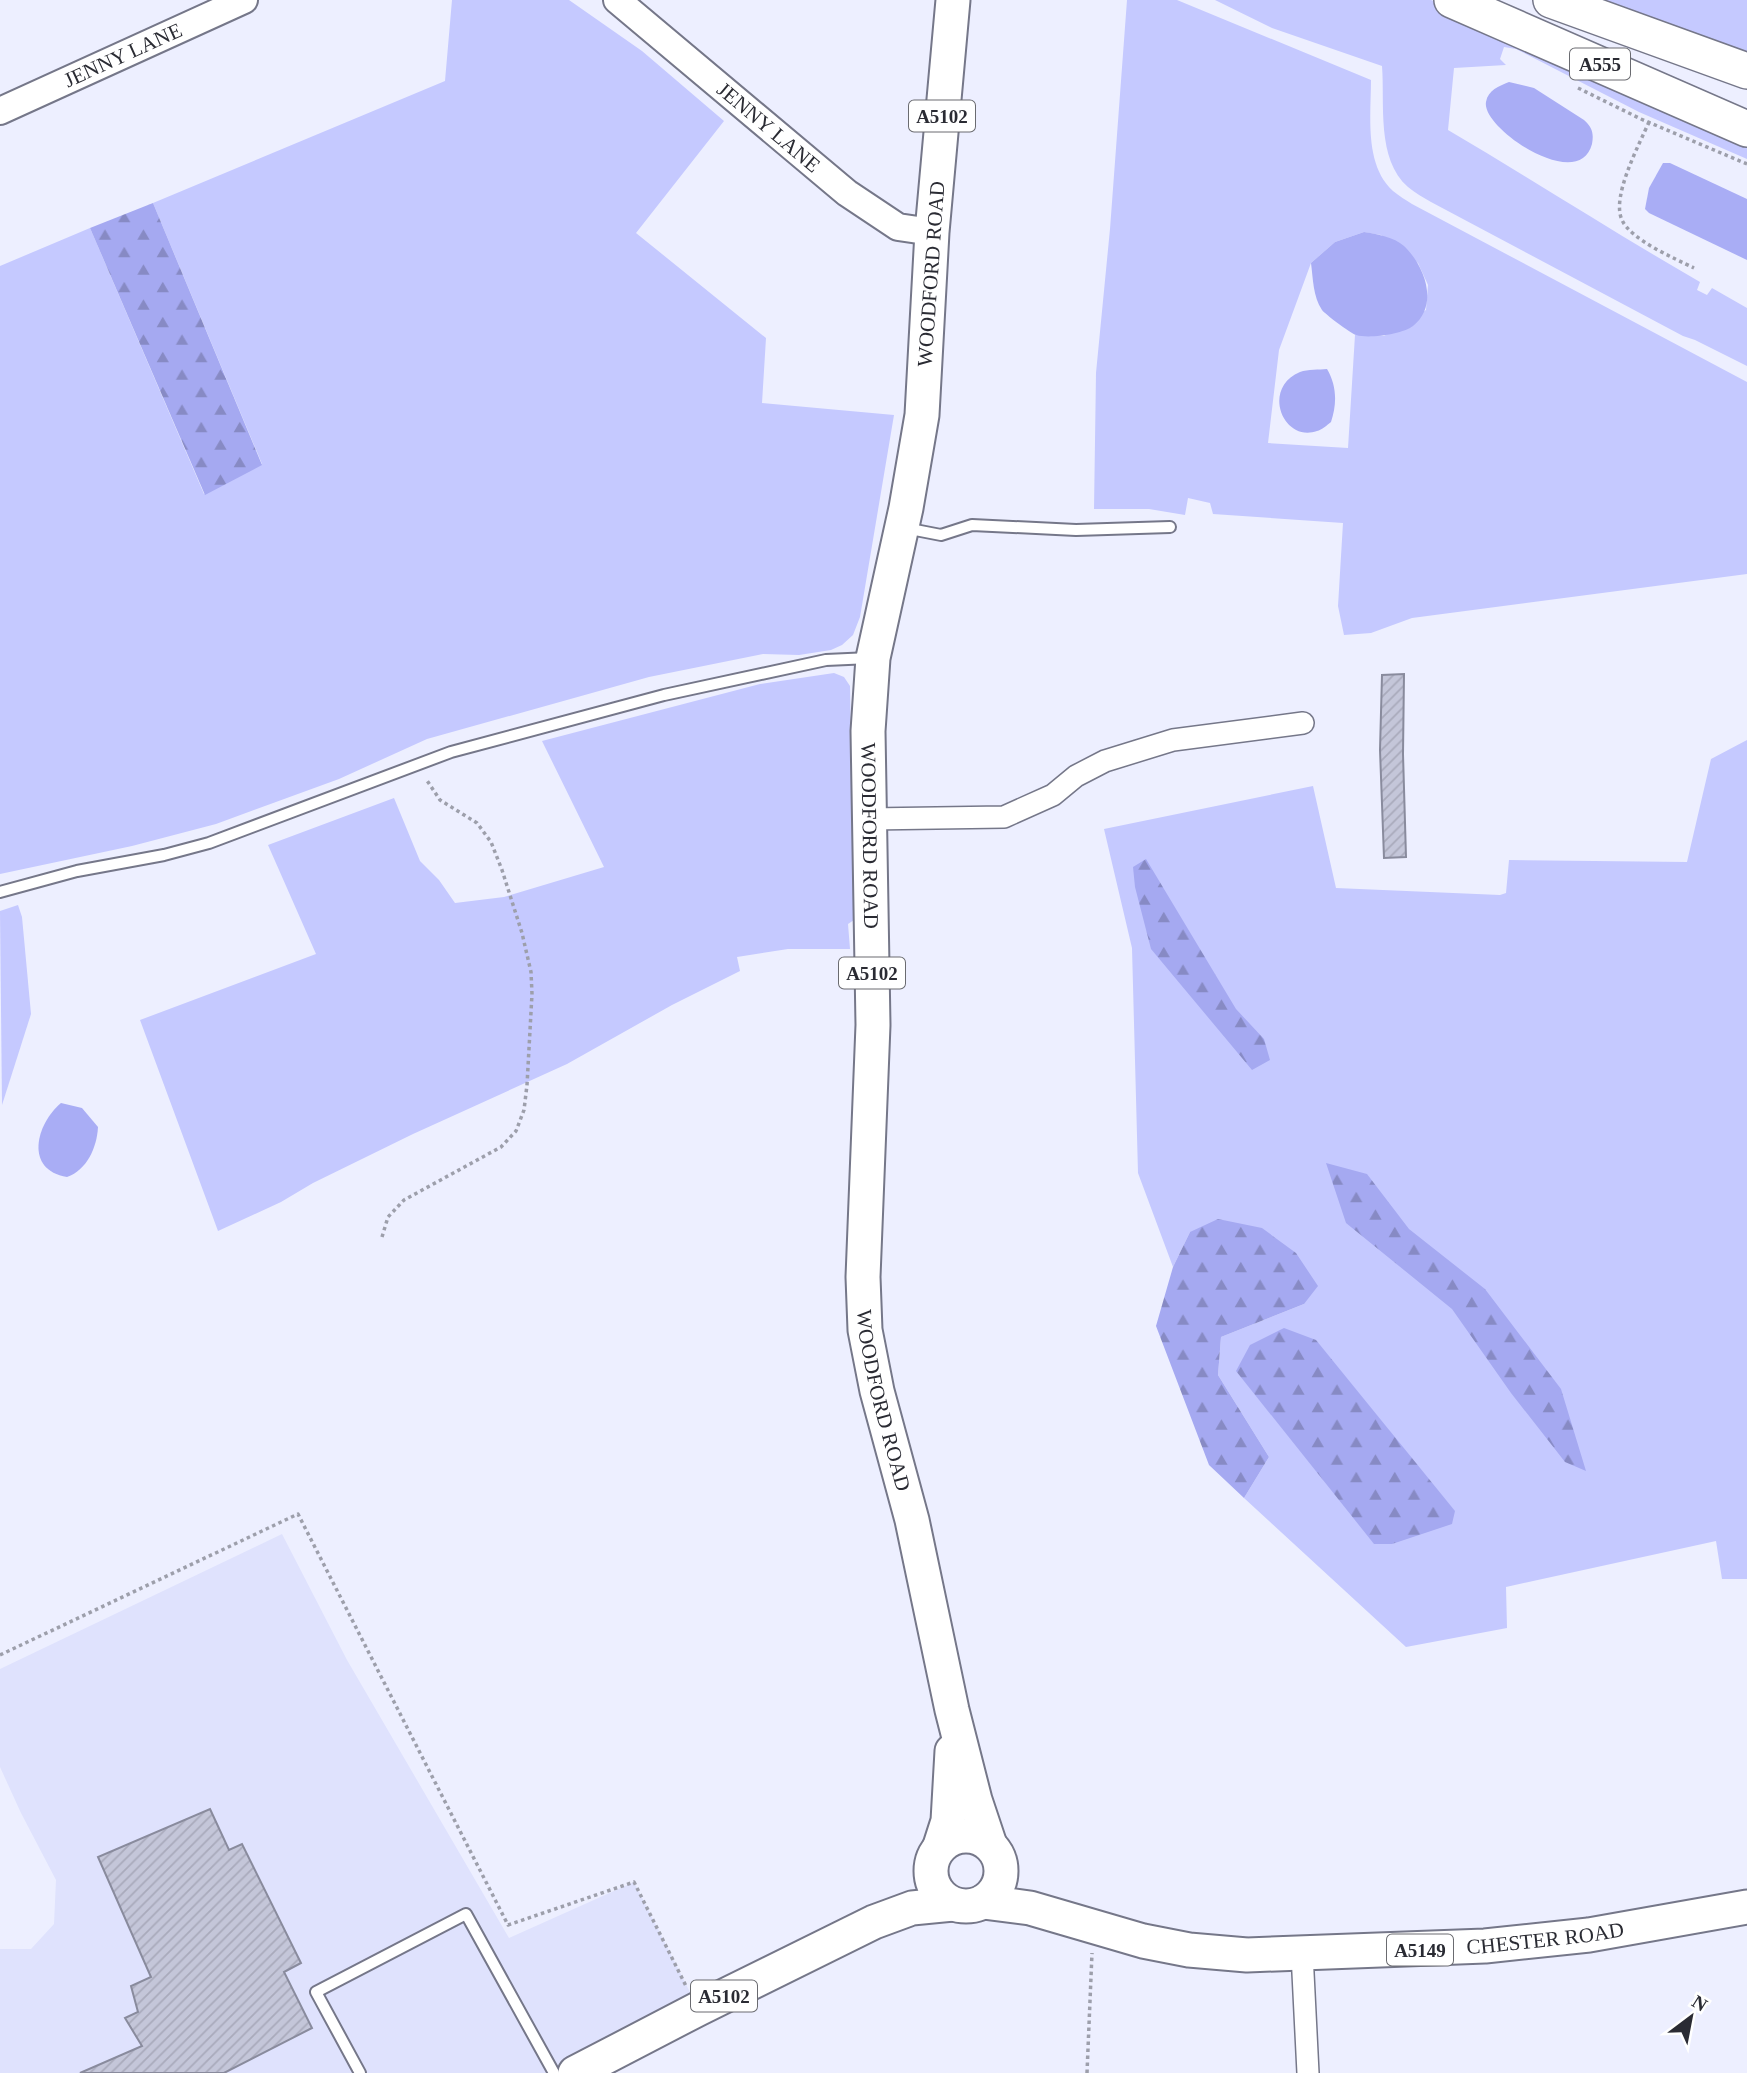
<svg xmlns="http://www.w3.org/2000/svg" width="1747" height="2073" font-family="'Times New Roman',serif">
<style>
.built{fill:#dfe2fd}
.grass{fill:#c5c9ff;fill-rule:evenodd}
.forest{fill:url(#forest-firs)}
.water{fill:#a9adf5}
.building{fill:url(#building-hatch);stroke:#898b9d;stroke-width:2}
.lines{fill:none;stroke-linecap:round;stroke-linejoin:round}
.service-casing{stroke:#757789;stroke-width:14}
.minor-casing{stroke:#757789;stroke-width:24}
.tertiary-casing{stroke:#757789;stroke-width:30}
.primary-casing{stroke:#757789;stroke-width:37}
.trunk-casing{stroke:#757789;stroke-width:38}
.path{stroke:#9d9fab;stroke-width:3.5;stroke-dasharray:3.5 3.5;stroke-linecap:butt}
.service{stroke:#fff;stroke-width:10}
.minor{stroke:#fff;stroke-width:21}
.tertiary{stroke:#fff;stroke-width:26}
.primary{stroke:#fff;stroke-width:33}
.trunk{stroke:#fff;stroke-width:35}
.labels{text-anchor:middle;dominant-baseline:central;stroke-width:7;stroke-linejoin:round;paint-order:stroke}
.shield{fill:#fff;stroke:#6a6b70;stroke-width:2}
.shield-label{font-size:19px;font-weight:bold;fill:#2a2b33}
.street-label{font-size:21px;fill:#2a2b33;stroke:#fff}
</style>
<defs>
<pattern id="forest-firs" width="22" height="20" patternUnits="userSpaceOnUse" patternTransform="scale(1.75)"><rect width="22" height="20" fill="#a5a9f1"/><path d="M5 1l3.5 6h-7zM16 11l3.5 6h-7z" fill="#878ac4"/></pattern>
<pattern id="building-hatch" width="6" height="6" patternUnits="userSpaceOnUse" patternTransform="scale(1.75)"><rect width="6" height="6" fill="#c4c6d9"/><path d="M-1 1l2-2M0 6l6-6M5 7l2-2" fill="none" stroke="#a9aabb"/></pattern>
</defs>
<rect width="100%" height="100%" fill="#edefff"/>
<polygon class="built" points="282,1534 347,1660 509,1938 634,1882 693,1998 554,2073 0,2073 0,1949 31,1949 54,1924 56,1880 21,1813 0,1767 0,1669"/>
<g class="grass">
<polygon points="452,0 569,0 642,51 724,121 636,233 766,338 762,403 894,415 860,617 853,635 842,645 831,650 799,655 763,654 649,677 427,739 339,779 216,824 132,846 0,874 0,266 90,228 204,494 262,464 153,203 445,81"/>
<path d="M1127 0H1177L1371 80C1371 115 1364 165 1393 191 1399 196 1406 200 1412 204L1747 382V574L1412 618 1371 633 1344 635 1338 606 1343 523 1213 514 1210 503 1188 498 1185 515 1149 509H1094L1096 373 1110 229ZM1364 232 1381 235 1418 263 1428 285 1426 310 1384 336 1355 335 1348 448 1268 443 1279 350 1311 263 1335 242Z"/>
<path d="M1215 0H1431L1747 135V159L1639 112 1516 49 1504 47 1500 59 1506 65 1454 68 1448 130C1533 180 1615 233 1700 282L1697 290 1707 295 1712 288 1747 308V366L1695 340 1683 336 1431 202C1424 198 1415 193 1408 187 1376 159 1385 103 1382 66L1272 28Z"/>
<polygon points="1591,0 1747,0 1747,60"/>
<polygon points="834,673 844,677 850,686 854,920 848,924 850,949 788,949 737,957 740,971 672,1005 567,1064 413,1134 313,1183 281,1202 218,1231 140,1020 316,954 268,845 394,798 420,861 439,880 455,903 504,897 604,867 542,741 760,684"/>
<polygon points="1747,740 1747,1579 1722,1579 1716,1541 1506,1587 1507,1628 1406,1647 1244,1498 1269,1457 1218,1375 1221,1337 1304,1304 1190,1232 1173,1267 1138,1173 1132,948 1104,829 1313,786 1336,888 1500,895 1506,893 1509,860 1687,862 1711,759"/>
<polygon points="18,905 22,917 31,1014 2,1105 0,911"/>
</g>
<g class="forest">
<polygon points="153,203 262,465 205,495 90,228"/>
<polygon points="1146,859 1236,1009 1264,1039 1270,1060 1252,1070 1151,949 1135,887 1133,867"/>
<polygon points="1326,1163 1367,1174 1409,1229 1485,1289 1561,1389 1586,1471 1565,1462 1511,1393 1452,1309 1346,1223"/>
<polygon points="1218,1219 1262,1228 1296,1253 1318,1286 1304,1304 1221,1337 1218,1375 1269,1457 1244,1498 1209,1465 1156,1326 1173,1267 1190,1232"/>
<polygon points="1284,1328 1316,1340 1455,1511 1452,1524 1392,1544 1374,1544 1236,1371 1250,1345"/>
</g>
<g class="water">
<path d="M1509 82 1534 88 1584 120C1592 127 1594 133 1592 144 1579 194 1481 128 1486 102 1488 90 1499 86 1509 82Z"/>
<polygon points="1663,163 1670,163 1747,199 1747,260 1649,213 1645,209 1649,188"/>
<path d="M1364 232C1377 234 1394 237 1404 246 1424 265 1440 304 1413 326 1403 334 1369 339 1356 335 1350 333 1325 314 1322 310 1313 297 1313 278 1311 263L1335 242Z"/>
<path d="M1327 369C1337 386 1337 404 1331 422 1327 425 1322 430 1317 431 1283 443 1261 388 1300 372 1308 369 1319 370 1327 369Z"/>
<path d="M61 1103 82 1108 98 1127C97 1147 87 1170 67 1177 24 1170 36 1124 61 1103Z"/>
</g>
<g class="building">
<polygon points="1404,674 1403,754 1406,857 1384,858 1380,750 1382,675"/>
<polygon points="210,1809 229,1850 242,1844 301,1963 284,1972 312,2028 224,2073 80,2073 142,2046 125,2018 138,2012 131,1986 151,1977 98,1857"/>
</g>
<g class="lines">
<g class="service-casing">
<g id="service">
<polyline points="905,528 941,535 972,525 1076,530 1170,527"/>
<polyline points="0,892 77,871 164,855 209,843 451,752 664,695 826,660 870,658"/>
<polyline points="360,2073 316,1992 466,1914 554,2073"/>
</g>
</g>
<g class="minor-casing">
<g id="minor">
<polyline points="869,819 1004,817 1053,795 1076,776 1105,761 1173,740 1303,723"/>
<polyline points="1302,1953 1308,2073"/>
</g>
</g>
<g class="tertiary-casing">
<g id="tertiary">
<path id="s1" d="M617 0 847 193 898 227 932 232"/>
<path id="s2" d="M0 111 244 0"/>
</g>
</g>
<g class="primary-casing">
<g id="primary">
<path id="s3" d="M953 0 932 232 922 415 906 508 873 658 868 731 873 1025 863 1277 865 1330 877 1391 912 1520 952 1710 975 1800 990 1845"/>
<circle cx="966" cy="1871" r="35"/>
<polyline points="940,1846 948,1821 952,1751"/>
<path id="s4" d="M983 1902 1030 1908 1143 1941 1189 1950 1247 1955 1485 1946 1589 1935 1747 1907"/>
<polyline points="575,2073 698,2009 874,1922 912,1908 953,1904"/>
</g>
</g>
<g class="trunk-casing">
<g id="trunk">
<polyline points="1452,0 1747,129"/>
<polyline points="1551,0 1747,71"/>
</g>
</g>
<g class="path">
<polyline points="1578,88 1641,119 1747,164"/>
<path d="M1649 122C1639 145 1611 197 1622 220 1631 240 1674 258 1694 268"/>
<polyline points="382,1237 388,1217 404,1200 501,1147 516,1131 524,1110 527,1085 532,994 531,972 522,933 502,870 491,842 477,823 440,800 426,779"/>
<polyline points="0,1655 298,1514 508,1925 634,1882 686,1986"/>
<polyline points="1087,2073 1092,1953"/>
</g>
<use href="#service" class="service"/>
<use href="#minor" class="minor"/>
<use href="#tertiary" class="tertiary"/>
<use href="#primary" class="primary"/>
<use href="#trunk" class="trunk"/>
</g>
<g class="labels">
<g class="shield">
<rect x="1570" y="48.5" width="60" height="31" rx="5"/>
<rect x="909" y="100.5" width="66" height="31" rx="5"/>
<rect x="839" y="957.5" width="66" height="31" rx="5"/>
<rect x="1387" y="1934.5" width="66" height="31" rx="5"/>
<rect x="691" y="1980.5" width="66" height="31" rx="5"/>
</g>
<g class="shield-label">
<text x="1600" y="64">A555</text>
<text x="942" y="116">A5102</text>
<text x="872" y="973">A5102</text>
<text x="1420" y="1950">A5149</text>
<text x="724" y="1996">A5102</text>
</g>
<g class="street-label">
<text stroke="none"><textPath href="#s2" startOffset="135">JENNY LANE</textPath></text>
<text stroke="none"><textPath href="#s1" startOffset="198">JENNY LANE</textPath></text>
<text transform="translate(931 274) rotate(-86)">WOODFORD ROAD</text>
<text stroke="none"><textPath href="#s3" startOffset="842">WOODFORD ROAD</textPath></text>
<text stroke="none"><textPath href="#s3" startOffset="1409">WOODFORD ROAD</textPath></text>
<text stroke="none"><textPath href="#s4" startOffset="569">CHESTER ROAD</textPath></text>
</g>
</g>
<g transform="translate(1691 2017) rotate(32)" stroke="#ffffff" stroke-width="5" paint-order="stroke">
<path d="M0-5L12 26L0 18L-12 26Z" fill="#2a2b33"/>
<text y="-10" font-size="19" font-weight="bold" text-anchor="middle" fill="#2a2b33">N</text>
</g>
</svg>
